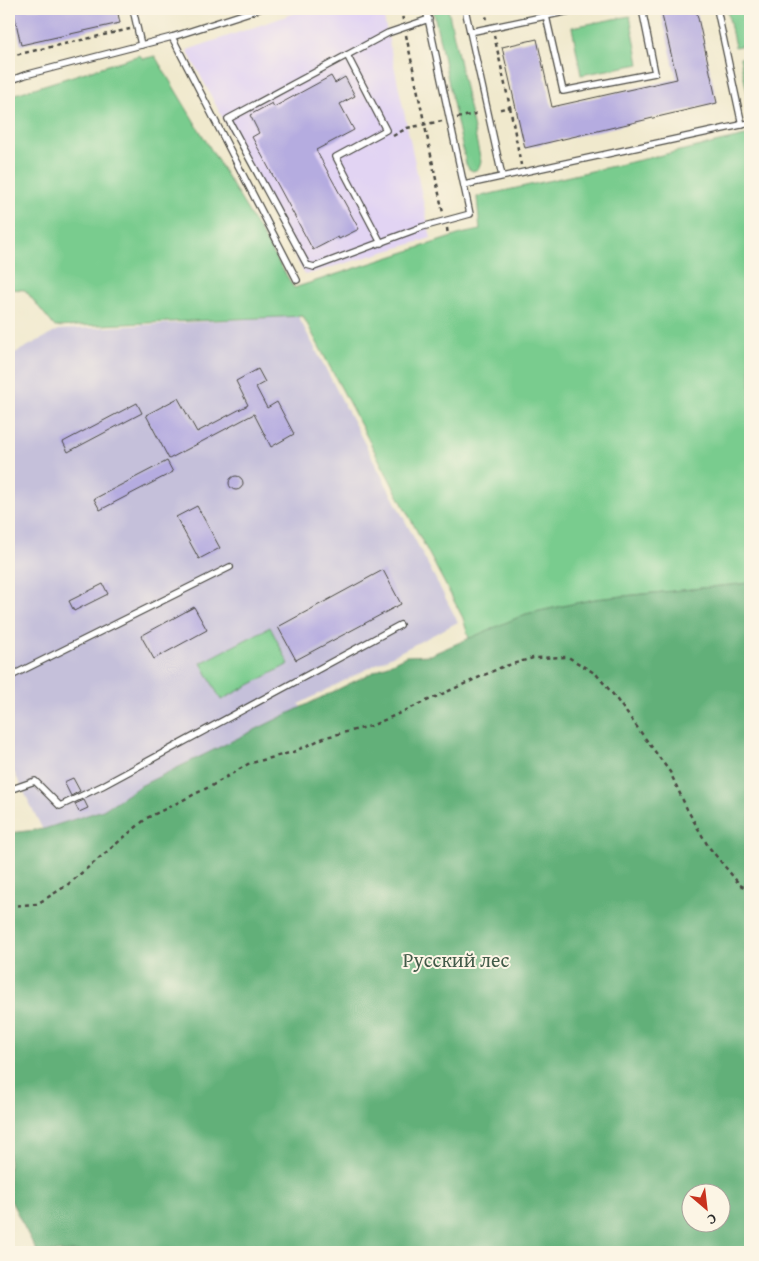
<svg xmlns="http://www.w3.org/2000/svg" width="759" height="1261" font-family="'Gentium Book Plus',serif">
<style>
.built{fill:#e2d4f3}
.industrial{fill:#c5c0da}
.green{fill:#79cc8e;stroke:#527c5c}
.forest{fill:#62b079;stroke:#466e52;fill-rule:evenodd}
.building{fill:#b5ace0}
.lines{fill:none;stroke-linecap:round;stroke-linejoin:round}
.service-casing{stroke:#494843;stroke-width:8}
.path{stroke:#494843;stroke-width:2.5;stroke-dasharray:4 4;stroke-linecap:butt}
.service{stroke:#fff;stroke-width:5.5}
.labels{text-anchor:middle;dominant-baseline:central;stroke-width:4;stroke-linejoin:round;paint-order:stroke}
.park-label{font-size:20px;fill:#425b49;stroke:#fcf5e5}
</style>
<rect width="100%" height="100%" fill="#fcf5e5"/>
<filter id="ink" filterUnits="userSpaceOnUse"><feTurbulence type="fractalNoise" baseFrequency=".02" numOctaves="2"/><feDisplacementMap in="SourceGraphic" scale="10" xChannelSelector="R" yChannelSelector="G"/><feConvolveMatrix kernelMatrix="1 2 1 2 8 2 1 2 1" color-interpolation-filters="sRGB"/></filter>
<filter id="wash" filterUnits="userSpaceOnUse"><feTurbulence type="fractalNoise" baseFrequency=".0096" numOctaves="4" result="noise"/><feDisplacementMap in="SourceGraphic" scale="20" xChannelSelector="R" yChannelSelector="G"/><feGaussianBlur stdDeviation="1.12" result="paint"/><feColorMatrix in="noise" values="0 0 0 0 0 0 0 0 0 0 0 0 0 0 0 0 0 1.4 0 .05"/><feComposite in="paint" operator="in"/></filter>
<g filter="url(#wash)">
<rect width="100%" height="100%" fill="#f0e9cd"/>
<polygon class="built" points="307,9 382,9 431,238 305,275 187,50"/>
<polygon class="industrial" points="298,316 458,622 299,704 305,714 47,838 10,764 9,764 9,356 59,330"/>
<g class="green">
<polygon points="433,9 448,9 481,162 478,169 473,171 469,169 466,164"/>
<polygon points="727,9 750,9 750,44 735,47"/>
<polygon points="630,16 639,64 581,75 572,27"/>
<polygon points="140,55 143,59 155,56 294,288 461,234 480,230 477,197 750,135 750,583 595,599 526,614 469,639 463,618 303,316 55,327 25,290 9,289 9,96"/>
<polygon points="750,55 750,107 740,58"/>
<polygon points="270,627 289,664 221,700 201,663"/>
</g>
<path class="forest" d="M750 583V1252H37L9 1197V833L44 829 103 810 140 786 406 656 430 655 526 614 595 599ZM692 1194H722V1224H692Z"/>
<g id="blocks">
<g class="building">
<polygon points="13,9 117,9 120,23 21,45"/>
<polygon points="673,9 696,9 717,103 525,148 502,47 537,39 552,107 677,79 661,11"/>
<polygon points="331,76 335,83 345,77 355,96 340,104 354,130 316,150 359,229 339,239 338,237 313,250 252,137 259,133 250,115 272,103 274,107"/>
<polygon points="258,369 265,382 256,387 267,408 277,402 294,434 271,447 254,414 169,459 146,415 178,398 197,432 248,405 236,381"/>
<polygon points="137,403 142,413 68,452 63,442"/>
<polygon points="167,461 173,472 100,510 94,499"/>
<circle cx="236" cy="483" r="7"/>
<polygon points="197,506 220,548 199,559 176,517"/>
<polygon points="383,570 401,604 296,660 278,627"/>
<polygon points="103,584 108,594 74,611 69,601"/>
<polygon points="194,607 207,630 154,659 141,636"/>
<polygon points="73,778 80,791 71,796 64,782"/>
<polygon points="84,800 88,808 79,812 75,804"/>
</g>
</g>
</g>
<g filter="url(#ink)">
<use href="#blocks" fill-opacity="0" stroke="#494843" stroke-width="1"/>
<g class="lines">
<g class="service-casing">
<g id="service">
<polyline points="426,9 470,214 422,227 314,267 307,265 228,119 388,33 429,19"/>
<polyline points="465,9 502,176"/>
<polyline points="717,9 742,125"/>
<polyline points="546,16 563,91 655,73 642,9"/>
<polyline points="470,32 579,9"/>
<polyline points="172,37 297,280"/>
<polyline points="141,45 172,37 259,9"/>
<polyline points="347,55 386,130 336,157 381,243"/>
<polyline points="9,81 25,75 141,45 133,9"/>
<polyline points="464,185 750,123"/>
<polyline points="9,677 230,567"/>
<polyline points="9,790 35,781 60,806 102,786 400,625"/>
</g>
</g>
<g class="path">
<polyline points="401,9 403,20"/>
<polyline points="483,9 487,19"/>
<polyline points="484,11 496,9"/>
<polyline points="406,35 443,213"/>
<polyline points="494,35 510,107 497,110"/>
<polyline points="9,44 11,53 15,55 130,29"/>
<polyline points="510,107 521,165"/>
<polyline points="457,118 479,113"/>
<polyline points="393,136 407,128 442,121"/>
<polyline points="447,228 448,235"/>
<polyline points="9,906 37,904 66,886 147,818 213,785 248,764 293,752 326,737 371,726 502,667 533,658 568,657 596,674 612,693 670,772 687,809 708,846 740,885 750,890"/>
</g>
<use href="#service" class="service"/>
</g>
</g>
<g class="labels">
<g class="park-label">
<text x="456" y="959">Русский лес</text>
</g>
</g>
<rect width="759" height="1261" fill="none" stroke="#fcf5e5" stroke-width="30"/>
<g transform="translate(706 1208) rotate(152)"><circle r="24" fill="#fcf5e5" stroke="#a8a49b"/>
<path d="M0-4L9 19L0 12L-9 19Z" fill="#c8321e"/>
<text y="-8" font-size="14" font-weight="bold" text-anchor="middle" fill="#2b2b2b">С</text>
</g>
</svg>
